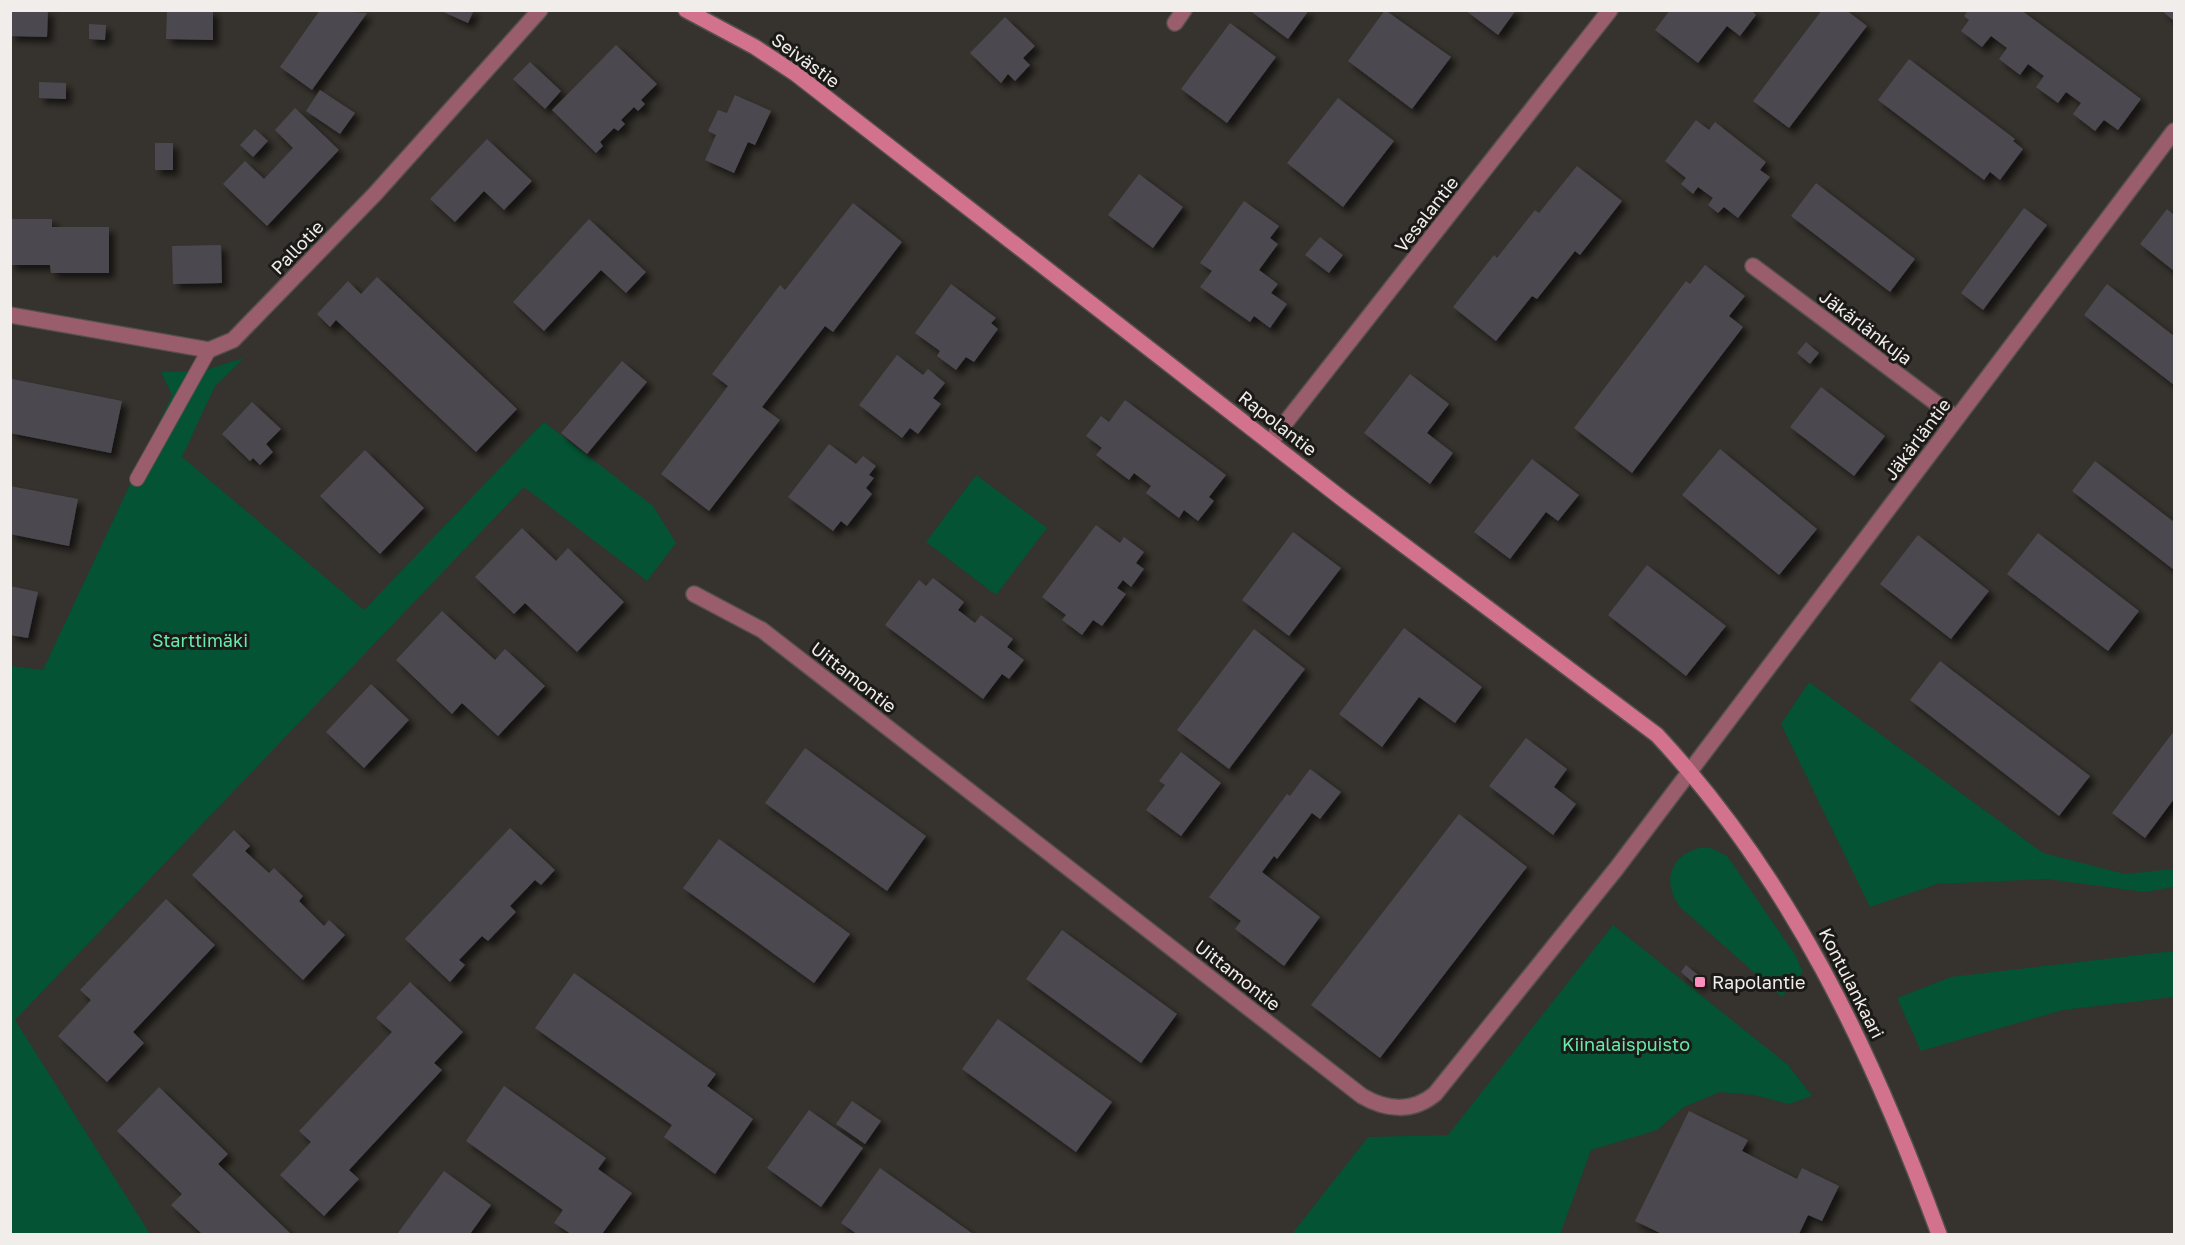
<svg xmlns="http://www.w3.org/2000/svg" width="2185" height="1245" font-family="'Golos Text',sans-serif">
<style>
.green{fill:#045334}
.building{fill:#4b494f;filter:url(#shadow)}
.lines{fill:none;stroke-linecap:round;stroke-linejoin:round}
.lane-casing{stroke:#54504b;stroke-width:16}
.street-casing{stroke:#54504b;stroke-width:18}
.secondary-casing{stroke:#54504b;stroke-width:18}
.lane{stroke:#995d6c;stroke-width:14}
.street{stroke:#995d6c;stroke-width:15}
.secondary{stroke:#d2728c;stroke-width:15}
.poi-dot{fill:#fd8ebf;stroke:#1c1a18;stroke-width:2}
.labels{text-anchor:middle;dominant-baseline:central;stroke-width:6;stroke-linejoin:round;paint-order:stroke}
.street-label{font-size:18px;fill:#f0edea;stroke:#1c1a18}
.park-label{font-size:18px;fill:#65ecab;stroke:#1c1a18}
.poi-label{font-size:18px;fill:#f0edea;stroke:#1c1a18;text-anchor:start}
</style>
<defs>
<filter id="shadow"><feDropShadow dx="5.5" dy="5.5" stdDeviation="3" flood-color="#0009"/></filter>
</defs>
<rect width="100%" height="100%" fill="#36322d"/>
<g class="green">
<polygon points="244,358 215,386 182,457 364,610 544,422 653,506 676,543 647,581 524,487 15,1020 150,1234 11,1234 11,666 43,670 172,395 161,372 202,371"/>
<polygon points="976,475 1047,528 996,595 926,542"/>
<polygon points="1809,682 2043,853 2125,874 2174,869 2174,887 2145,892 2047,879 1937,884 1870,907 1781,724"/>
<path d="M1699 848H1711L1727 856 1796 956 1803 972 1782 997 1681 908C1662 885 1668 856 1699 848Z"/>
<polygon points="1613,925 1788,1065 1812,1096 1789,1104 1754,1095 1720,1092 1684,1107 1657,1130 1591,1150 1560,1234 1292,1234 1368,1137 1448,1135"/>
<polygon points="2174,951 2174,997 2063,1010 1921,1051 1897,998 1951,977"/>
</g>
<g class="building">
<polygon points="10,10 48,10 47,37 10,36"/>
<polygon points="167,10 213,10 213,40 166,39"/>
<polygon points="320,10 367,13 312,90 280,67"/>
<polygon points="439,10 474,10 468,23"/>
<polygon points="1249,10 1309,10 1288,39"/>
<polygon points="1385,10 1451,57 1412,109 1348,61"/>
<polygon points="1465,10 1516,10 1498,35"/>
<polygon points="1670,10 1751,10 1756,15 1740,36 1727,26 1698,63 1655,30"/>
<polygon points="1822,10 1846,10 1867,26 1789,128 1753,101"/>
<polygon points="1968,10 2021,10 2141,99 2118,130 2104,120 2095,131 2073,114 2081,103 2066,92 2058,103 2036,87 2044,76 2028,64 2020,75 1999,59 2007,48 1991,36 1982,47 1961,31 1969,20 1964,16"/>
<polygon points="2161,10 2174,10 2174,21"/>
<polygon points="1005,17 1035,46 1023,58 1030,65 1015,81 1008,74 1001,83 970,53"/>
<polygon points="1230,23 1276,57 1227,123 1181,89"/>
<polygon points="89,24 106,25 105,40 89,39"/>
<polygon points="616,45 657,84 641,100 645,104 638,111 634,107 621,120 625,124 618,131 614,128 600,142 603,146 596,153 552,110"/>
<polygon points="1909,59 2015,139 2013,141 2023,149 2000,180 1990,172 1984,180 1878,100"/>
<polygon points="530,62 561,91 545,109 513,79"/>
<polygon points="39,82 66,83 66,99 39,98"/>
<polygon points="320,90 355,113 340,134 306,111"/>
<polygon points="735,95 771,111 755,145 748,142 734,173 705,160 716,135 708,131 718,110 727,113"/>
<polygon points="1338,98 1394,141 1343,207 1287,163"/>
<polygon points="295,108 339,150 267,226 223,184 245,161 264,179 293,148 275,130"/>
<polygon points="1696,120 1709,130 1715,122 1766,162 1760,170 1770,177 1738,218 1724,207 1718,213 1708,205 1713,198 1698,187 1693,194 1681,184 1686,178 1665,161"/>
<polygon points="255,129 268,141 253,157 240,145"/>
<polygon points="487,139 532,181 504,210 484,191 455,222 430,199"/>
<rect x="155" y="143" width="18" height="27"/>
<polygon points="1577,166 1622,201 1580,255 1575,251 1537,299 1532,296 1496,341 1453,307 1494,255 1497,258 1535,210 1539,213"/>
<polygon points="1139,174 1183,207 1153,248 1108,215"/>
<polygon points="1816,183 1915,259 1890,292 1791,216"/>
<polygon points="1244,201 1279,226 1270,238 1278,244 1259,270 1278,284 1271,293 1287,304 1270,328 1254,316 1250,322 1200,287 1212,271 1200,263"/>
<polygon points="853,203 902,242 833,332 825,326 762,407 780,420 709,511 661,474 728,386 712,374 780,285 785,290"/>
<polygon points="2024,208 2047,225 1983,310 1961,293"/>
<polygon points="2167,209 2174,215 2174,271 2140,244"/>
<polygon points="10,219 52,219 52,227 109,227 109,273 51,273 50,265 10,265"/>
<polygon points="589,219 646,272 626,293 601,270 544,331 513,302"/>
<polygon points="1320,237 1343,255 1329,273 1305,255"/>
<polygon points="221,245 222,283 173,284 172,246"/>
<polygon points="1705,265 1745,296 1729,316 1743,327 1632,473 1574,428 1686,281 1690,284"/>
<polygon points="377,277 517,409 476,452 336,320 330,327 317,314 348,281 361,294"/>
<polygon points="951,284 996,318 991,323 998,329 974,362 966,357 956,370 937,356 940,351 915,333"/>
<polygon points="2107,284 2174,336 2174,385 2084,315"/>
<polygon points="1806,342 1819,353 1810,364 1797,353"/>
<polygon points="897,355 923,375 928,369 945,383 933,398 941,404 918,434 910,428 902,438 859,405"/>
<polygon points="622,361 647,382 587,454 561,433"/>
<polygon points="1410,374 1449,404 1427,433 1453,453 1430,484 1364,433"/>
<polygon points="12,379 122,401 111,453 10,433"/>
<polygon points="1821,387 1885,436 1854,476 1790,427"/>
<polygon points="1125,400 1226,475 1209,497 1214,501 1198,521 1184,510 1179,518 1146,493 1151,486 1134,473 1129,480 1096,455 1102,448 1086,436 1101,416 1109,422"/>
<polygon points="252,402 281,429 266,444 273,452 260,465 253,458 250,461 222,434"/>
<polygon points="829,444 856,464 863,456 876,466 869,475 874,478 866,488 872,494 847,526 841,521 833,531 788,497"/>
<polygon points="1720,449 1817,529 1779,575 1682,495"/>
<polygon points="365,450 424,508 380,554 320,496"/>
<polygon points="1532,459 1579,495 1558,521 1546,512 1510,559 1474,532"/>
<polygon points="2095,461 2174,522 2174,570 2072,491"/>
<polygon points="10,486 78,499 69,546 10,534"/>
<polygon points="1096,525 1120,543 1124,537 1144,552 1136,563 1144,569 1131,587 1123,580 1117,588 1126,594 1102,626 1093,620 1082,635 1062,620 1066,615 1042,597"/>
<polygon points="522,528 556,561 568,548 624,602 577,652 525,603 514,614 475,577"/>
<polygon points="1293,532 1341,568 1289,636 1242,600"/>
<polygon points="2038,533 2139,611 2108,651 2007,574"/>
<polygon points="1918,535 1989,591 1951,639 1880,584"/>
<polygon points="1647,565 1726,626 1686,676 1608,615"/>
<polygon points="933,578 964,602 958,610 975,623 981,615 1013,639 1007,647 1024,660 1009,679 1002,674 983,699 885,625 919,580 926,586"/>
<polygon points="10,586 38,592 28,638 10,635"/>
<polygon points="442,611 495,660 505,649 545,686 498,736 462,703 452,714 396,660"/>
<polygon points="1404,628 1482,687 1455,723 1419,697 1382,747 1339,714"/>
<polygon points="1254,629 1305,669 1229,769 1177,730"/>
<polygon points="1940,661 2090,776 2059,816 1910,700"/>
<polygon points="371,684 409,720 364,768 326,732"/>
<polygon points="2174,731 2174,799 2145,838 2112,813"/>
<polygon points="1526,738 1567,769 1554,787 1576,804 1553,835 1489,786"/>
<polygon points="805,748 926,836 887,891 765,803"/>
<polygon points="1181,752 1221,783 1181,836 1146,810 1165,785 1159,781"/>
<polygon points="1310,769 1341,792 1320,819 1312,813 1277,859 1274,856 1262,872 1320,917 1284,966 1235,929 1241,921 1209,897 1287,794 1290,796"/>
<polygon points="1459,814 1527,867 1380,1058 1311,1005"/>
<polygon points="510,828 555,870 541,885 535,880 510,906 516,912 488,941 482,936 459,960 465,965 450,982 405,939"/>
<polygon points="234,830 250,846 245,851 269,873 274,868 303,896 299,901 324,926 329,920 345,935 303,980 192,875"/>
<polygon points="719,839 850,934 814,983 683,888"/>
<polygon points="166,899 215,945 133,1032 144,1043 107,1082 58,1036 91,1000 80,990"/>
<polygon points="1062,930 1177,1014 1141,1063 1026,979"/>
<polygon points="1686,965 1704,980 1698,987 1681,972"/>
<polygon points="574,973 716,1074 707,1086 753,1119 715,1174 664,1137 672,1125 535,1028"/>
<polygon points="410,982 463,1032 434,1063 442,1070 349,1170 359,1179 324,1216 280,1175 311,1142 299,1131 392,1032 376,1018"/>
<polygon points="998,1019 1112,1102 1076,1152 962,1069"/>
<polygon points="504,1086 606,1158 598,1169 632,1193 602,1234 571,1234 554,1223 563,1210 466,1141"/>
<polygon points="159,1087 228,1154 218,1164 291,1234 202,1234 171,1205 182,1194 117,1131"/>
<polygon points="852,1101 881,1121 865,1144 836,1124"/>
<polygon points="809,1110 863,1148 821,1207 767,1168"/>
<polygon points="1689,1111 1748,1140 1742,1151 1797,1179 1802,1168 1839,1186 1822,1221 1808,1215 1799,1234 1662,1234 1635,1221"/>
<polygon points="880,1168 973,1234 857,1234 841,1223"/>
<polygon points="444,1171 491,1205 470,1234 397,1234"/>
</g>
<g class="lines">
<g class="lane-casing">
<polyline id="lane" points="137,479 209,350"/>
</g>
<g class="street-casing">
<g id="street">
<polyline points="1175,23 1184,10"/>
<polyline points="1753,266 1956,418"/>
<polyline points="10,315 209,350 233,340 375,194 540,10"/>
<polyline points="1271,441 1610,10"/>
<path d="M694 594 762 630 1362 1096C1386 1110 1412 1113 1435 1094L1616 869 2174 131"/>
</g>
</g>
<g class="secondary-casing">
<path id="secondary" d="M686 10 755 47 796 74 1345 501 1657 735C1791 879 1872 1052 1939 1234"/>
</g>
<use href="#lane" class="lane"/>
<use href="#street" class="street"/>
<use href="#secondary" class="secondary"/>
</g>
<rect class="poi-dot" x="1694" y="976" width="12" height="12" rx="3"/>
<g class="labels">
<g class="street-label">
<text transform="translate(806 60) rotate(36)">Seivästie</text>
<text transform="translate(1426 214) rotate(-52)">Vesalantie</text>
<text transform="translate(297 247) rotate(-46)">Pallotie</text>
<text transform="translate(1866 327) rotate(37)">Jäkärlänkuja</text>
<text transform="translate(1278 423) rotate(38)">Rapolantie</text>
<text transform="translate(1917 439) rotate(-53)">Jäkärläntie</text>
<text transform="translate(854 677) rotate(38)">Uittamontie</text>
<text transform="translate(1238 975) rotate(38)">Uittamontie</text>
<text transform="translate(1852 983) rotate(63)">Kontulankaari</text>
</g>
<g class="park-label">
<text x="200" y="640">Starttimäki</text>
<text x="1626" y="1044">Kiinalaispuisto</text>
</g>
<g class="poi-label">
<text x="1712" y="982">Rapolantie</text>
</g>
</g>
<rect width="2185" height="1245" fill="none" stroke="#f0edea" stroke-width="24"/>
</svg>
